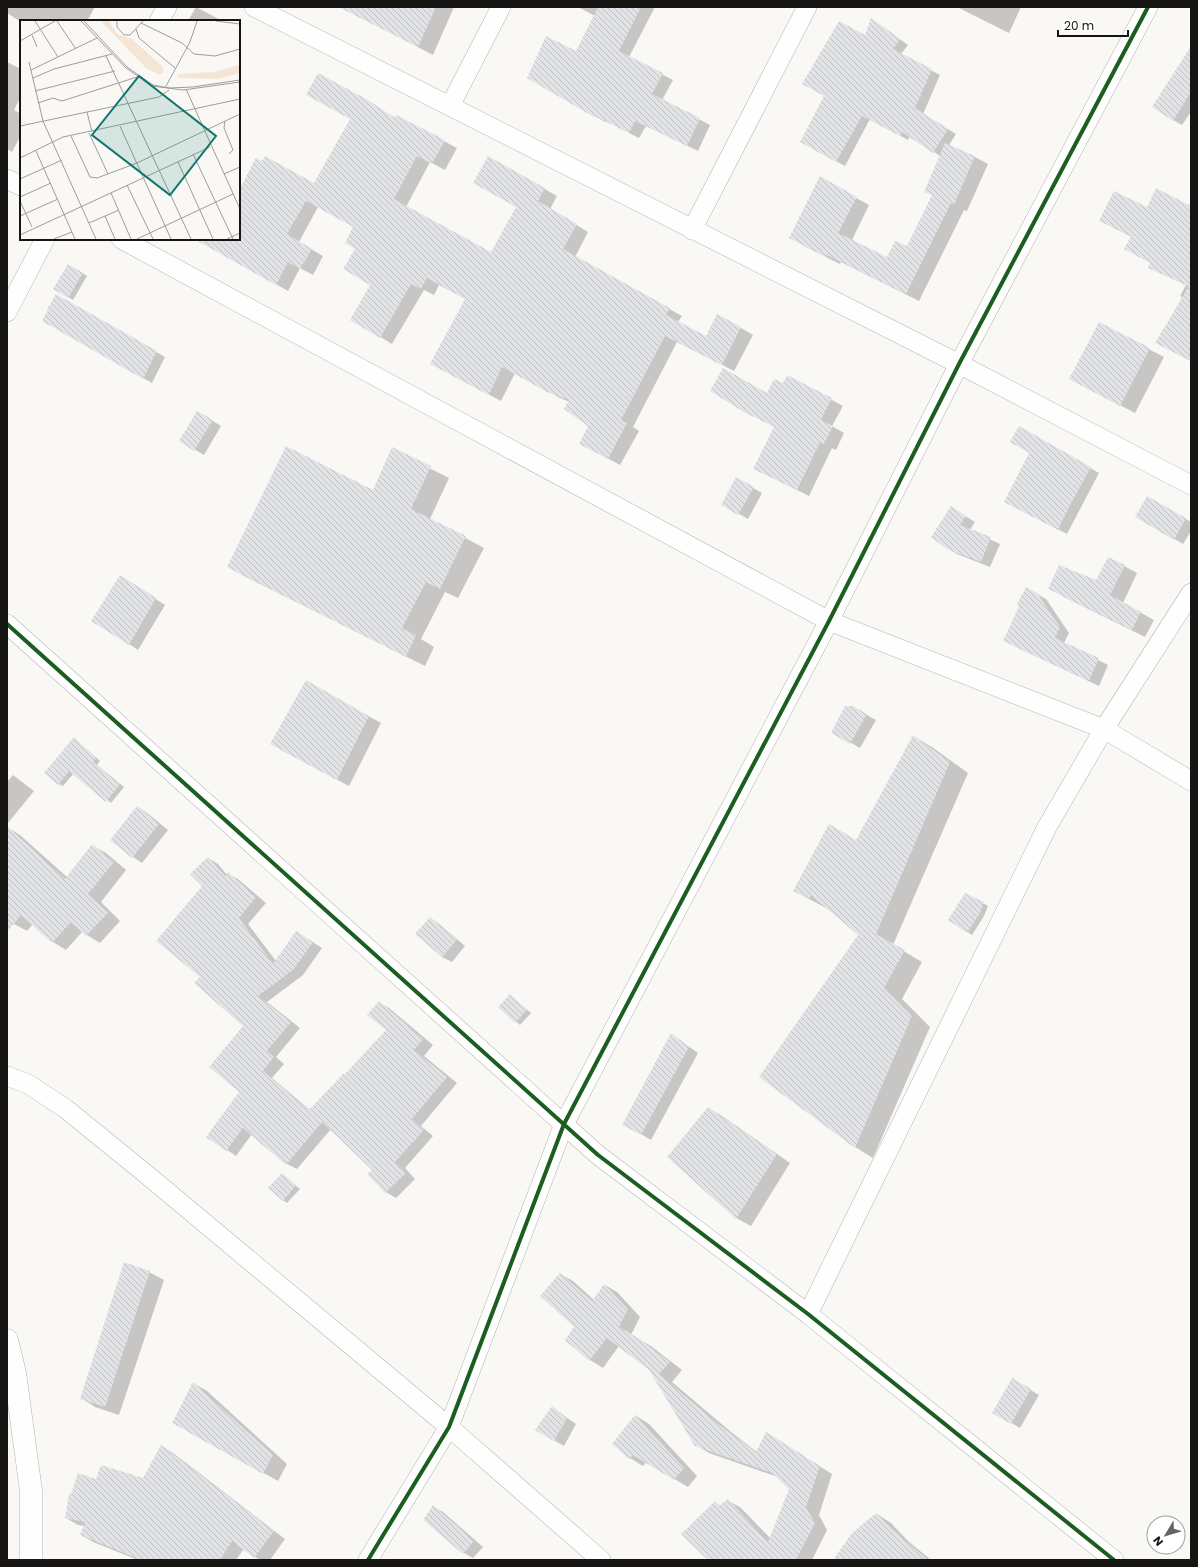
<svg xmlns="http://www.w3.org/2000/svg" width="1198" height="1567" font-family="Poppins,sans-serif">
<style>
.shadow{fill:#0003}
.building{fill:url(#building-back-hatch)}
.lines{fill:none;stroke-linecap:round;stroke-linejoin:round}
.minor-casing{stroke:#b5b3b1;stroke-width:20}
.tertiary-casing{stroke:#b5b3b1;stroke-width:23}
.minor{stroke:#fefefe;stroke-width:19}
.tertiary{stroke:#fefefe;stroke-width:22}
.cycleway-casing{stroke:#fff;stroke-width:6}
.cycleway{stroke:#1b5e20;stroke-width:4}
.inset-road{fill:none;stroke:#9f9d9b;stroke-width:1}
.view{fill:#0f766e;fill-opacity:0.15;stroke:#0f766e;stroke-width:2}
.inset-edge{fill:none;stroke:#171513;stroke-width:2}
</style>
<defs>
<pattern id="building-back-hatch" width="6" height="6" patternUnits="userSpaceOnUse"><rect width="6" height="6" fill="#e1e3e6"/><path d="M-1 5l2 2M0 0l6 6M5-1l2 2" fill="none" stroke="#c0c2c4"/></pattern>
</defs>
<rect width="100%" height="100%" fill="#faf8f5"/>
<g class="shadow">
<polygon points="7,7 95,7 87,21 21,22 7,13"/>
<polygon points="196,7 215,17 222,21 188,21"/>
<polygon points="341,7 454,7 433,55"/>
<polygon points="578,7 655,7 629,57 673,80 662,100 710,125 698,151 646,126 639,138 606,121 605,122 528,78 577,53 595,16"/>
<polygon points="957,7 1021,7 1009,33"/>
<polygon points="879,24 908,45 901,54 940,75 923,114 956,134 949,145 975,157 988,164 967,211 964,210 919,301 841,262 840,264 804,246 820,178 869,205 852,240 887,258 908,248 933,196 940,156 910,136 908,140 870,119 845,166 801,142 866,36"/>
<polygon points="7,62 21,69 21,96 14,110 21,114 21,135 12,152 7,149"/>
<polygon points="1191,70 1191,112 1182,125 1173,120"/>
<polygon points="397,116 457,148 445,170 430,162 406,207 492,253 517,207 489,158 557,196 550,209 588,232 575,257 682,316 678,322 707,337 741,328 753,335 734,371 677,342 633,427 639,431 620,465 592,450 590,425 570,402 560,398 515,373 501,401 444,371 466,299 439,285 434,295 424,290 392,344 351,319 372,285 356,248 355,227 318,207 299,242 323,256 313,275 300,268 288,291 213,248 218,239 239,239 239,201 315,184 396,119"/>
<polygon points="1191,207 1191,361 1168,349 1183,298 1180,296 1186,285 1149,268 1151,263 1132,237 1112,227 1147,208"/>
<polygon points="69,265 87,276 73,300 54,288"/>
<polygon points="56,295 165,357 152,383 43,321"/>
<polygon points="1099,323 1164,357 1135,413 1085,387"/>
<polygon points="787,376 843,406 832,426 844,433 836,450 832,448 809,496 755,469 775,427 767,395 783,385"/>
<polygon points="198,412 221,426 204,455 180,441"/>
<polygon points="1019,428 1099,473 1067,534 1014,507 1030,453"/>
<polygon points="392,449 449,478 430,519 484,548 458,598 445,592 421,639 434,647 425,666 246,577 228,567 373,491"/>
<polygon points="737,479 762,493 748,519 723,505"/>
<polygon points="1148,497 1191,522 1191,531 1183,544 1137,517"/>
<polygon points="960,513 975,522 970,530 1000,544 990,567 957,554 947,548"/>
<polygon points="1124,566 1137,573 1123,603 1154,620 1145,637 1062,596 1097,582"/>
<polygon points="129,582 165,605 138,650 129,644"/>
<polygon points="1026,588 1046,599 1069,633 1064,643 1108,665 1099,686 1014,646 1020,606"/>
<polygon points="306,682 381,723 349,786 283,751"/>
<polygon points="852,707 876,720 860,748 832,732"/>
<polygon points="914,737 932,747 968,773 893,945 922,962 902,999 930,1027 873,1158 855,1147 760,1076 859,935 828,909 794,891 856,841"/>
<polygon points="74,738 100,761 97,765 124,787 111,803 74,773 63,786 59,784"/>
<polygon points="13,775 34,791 8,823 7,782"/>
<polygon points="138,807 147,813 168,830 142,863 133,857"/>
<polygon points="7,827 20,835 67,877 93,846 106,853 126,870 101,902 120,921 100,943 82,932 66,950 53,942 33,924 27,931 14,924 7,918"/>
<polygon points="208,858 218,864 227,875 228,874 238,879 266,903 248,924 276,961 297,932 322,948 303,975 267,1002 300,1028 276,1057 284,1064 272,1078 310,1110 345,1075 387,1030 379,1003 389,1008 433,1045 424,1056 457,1083 421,1126 433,1136 405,1168 415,1179 396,1198 386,1192 369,1174 374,1170 331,1129 297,1169 287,1164 252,1134 236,1156 208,1137 240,1092 244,1026 201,977 203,886"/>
<polygon points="965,894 988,906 984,916 972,935 949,920"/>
<polygon points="430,918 439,924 465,946 452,962 442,957 416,934"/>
<polygon points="510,995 531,1013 520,1025 499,1007"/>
<polygon points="671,1034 698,1053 651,1140 624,1124"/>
<polygon points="708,1108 722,1116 790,1163 751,1226 736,1218"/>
<polygon points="282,1174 300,1189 287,1203 283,1200"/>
<polygon points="149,1272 164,1280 119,1415 95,1407 81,1398"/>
<polygon points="560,1274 573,1281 594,1300 605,1285 617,1292 640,1317 631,1335 651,1346 682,1370 672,1382 731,1432 757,1452 779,1441 832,1474 819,1515 827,1530 812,1560 710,1560 715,1503 721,1506 729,1501 741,1508 771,1539 790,1489 778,1477 709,1453 696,1445 650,1369 619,1346 603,1368 590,1360 566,1340 576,1327"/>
<polygon points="1013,1380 1039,1395 1020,1428 994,1413"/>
<polygon points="193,1383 207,1391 287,1464 278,1481 187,1431"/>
<polygon points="552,1408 576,1424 564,1446 536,1430"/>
<polygon points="636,1416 649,1424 697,1476 688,1487 646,1462 643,1466 630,1458 613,1444"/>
<polygon points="161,1446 173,1453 285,1539 270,1560 260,1560 244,1549 236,1560 138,1560 93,1542 81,1535 84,1526 78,1525 66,1518 97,1480 144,1480"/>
<polygon points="433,1507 443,1512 483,1547 473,1558 464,1553"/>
<polygon points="877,1514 891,1523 908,1541 931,1560 834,1560"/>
</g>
<g class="building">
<polygon points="338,7 436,7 418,47"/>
<polygon points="598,7 641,7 619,51 663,73 652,94 700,118 687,146 635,121 629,133 595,116 594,117 527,78 546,36 576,51"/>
<polygon points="871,18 900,39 893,49 932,69 915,108 948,129 933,153 902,132 900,136 862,116 836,162 800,142 824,96 802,84 839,21 865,35"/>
<polygon points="1191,46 1191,92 1173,121 1152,107"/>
<polygon points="318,73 368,100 395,118 396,115 445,140 432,164 417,156 394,199 491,252 516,207 473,183 488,156 545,188 538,201 577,224 563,249 670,308 666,315 706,336 717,314 741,327 722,365 665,336 621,420 627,423 608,459 579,444 588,426 564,409 569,400 547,392 502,367 489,395 430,364 465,299 427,278 421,289 411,284 380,338 350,320 370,285 343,269 355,249 345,243 353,227 306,201 287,234 312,249 300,269 288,262 276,285 194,239 239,239 239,190 256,158 262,161 265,156 314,183 350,119 306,95"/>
<polygon points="945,143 975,156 954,205 951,203 906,294 827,255 826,257 789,238 820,176 857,197 838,233 887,257 895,241 907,246 932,195 924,192"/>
<polygon points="1156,188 1191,206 1191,361 1155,343 1189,286 1148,268 1150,263 1124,249 1131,236 1099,221 1114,191 1147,207"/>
<polygon points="68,264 83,273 68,298 53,289"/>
<polygon points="56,294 157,351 143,379 42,321 48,310 47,309"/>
<polygon points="1099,322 1150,348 1120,406 1069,379"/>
<polygon points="723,368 767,393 774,379 783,383 787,375 832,398 821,420 833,426 824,444 820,442 797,490 753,469 774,427 744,412 710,391"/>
<polygon points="197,411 213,420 194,451 179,441"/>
<polygon points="1019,426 1091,467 1070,505 1058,530 1004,502 1029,453 1010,442"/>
<polygon points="286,446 373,490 392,447 431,466 411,509 466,536 440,589 426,582 402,628 416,635 406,657 227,567"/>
<polygon points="736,477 754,487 738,515 721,505"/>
<polygon points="1147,496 1186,518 1174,540 1135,517"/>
<polygon points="951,506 966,516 960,525 991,537 981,562 947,549 931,537"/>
<polygon points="1108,557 1125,565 1110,595 1141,612 1132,630 1048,589 1059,565 1096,580"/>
<polygon points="120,575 156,598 129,645 91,621"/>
<polygon points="1026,587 1037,593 1060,627 1055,638 1099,658 1089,681 1003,641 1019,606 1017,604"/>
<polygon points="306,680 369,716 337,780 270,744"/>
<polygon points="845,706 853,706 867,714 850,744 831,733"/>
<polygon points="913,735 950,762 876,934 905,950 884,988 912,1016 855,1148 759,1077 858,935 811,895 809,899 793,891 829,824 856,840"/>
<polygon points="74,737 96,758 93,762 120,784 106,802 69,771 58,785 44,773"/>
<polygon points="137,806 159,824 132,858 110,840"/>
<polygon points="7,826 65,879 92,844 114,862 88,894 108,913 86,936 71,922 52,943 21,915 7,932"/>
<polygon points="208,857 225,876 228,872 256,897 239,918 273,964 296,931 313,942 293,970 258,996 291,1022 267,1051 274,1057 263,1071 309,1110 344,1073 345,1074 386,1030 367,1015 379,1001 423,1039 414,1050 447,1077 412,1119 424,1130 395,1162 406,1173 385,1193 367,1174 372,1170 322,1122 286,1165 243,1128 226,1151 206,1137 239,1092 209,1067 243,1026 194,983 200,977 156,941 202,886 190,874"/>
<polygon points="965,893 984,902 980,913 967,933 948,920"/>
<polygon points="430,917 457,940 442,957 415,934"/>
<polygon points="510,994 527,1010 515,1023 498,1007"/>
<polygon points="671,1033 689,1047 641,1135 622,1125"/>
<polygon points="708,1107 777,1154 736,1219 667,1157"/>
<polygon points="282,1173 296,1185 283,1201 268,1188"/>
<polygon points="124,1262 150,1271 105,1407 80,1399"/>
<polygon points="560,1273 592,1301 604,1284 628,1309 619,1327 638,1338 670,1362 659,1374 718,1424 756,1452 766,1432 820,1466 806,1507 815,1523 796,1560 708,1560 681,1534 715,1501 719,1506 728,1499 768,1542 789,1489 772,1473 695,1446 649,1370 607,1338 589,1361 565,1340 574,1327 540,1296"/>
<polygon points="1012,1378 1031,1389 1011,1424 992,1413"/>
<polygon points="193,1382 273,1455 263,1474 172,1423"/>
<polygon points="552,1406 567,1418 554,1441 535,1430"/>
<polygon points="635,1415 684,1468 674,1480 633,1455 629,1459 612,1444"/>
<polygon points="161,1445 274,1531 254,1558 232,1541 220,1560 141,1560 80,1535 85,1522 65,1518 69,1494 71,1494 78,1473 96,1479 101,1465 143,1478"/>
<polygon points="433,1505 474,1541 463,1554 423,1520"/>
<polygon points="876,1513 894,1531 928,1560 833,1560 852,1533"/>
</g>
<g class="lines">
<g class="minor-casing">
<g id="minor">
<polyline points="254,7 959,364 1191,485"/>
<polyline points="159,21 167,7"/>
<polyline points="450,106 501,7"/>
<polyline points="7,179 21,186"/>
<polyline points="692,230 807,7"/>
<polyline points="121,239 829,621 1104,729 1191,781"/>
<polyline points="7,312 45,239"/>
<polyline points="7,624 598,1155 808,1314 1114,1560"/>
<polyline points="7,1076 28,1084 66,1109 146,1174 449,1427 601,1560"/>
<polyline points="808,1314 1047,827 1104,729 1191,593"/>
<polyline points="368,1560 449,1427 564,1124 829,621 959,364 1148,7"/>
</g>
</g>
<g class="tertiary-casing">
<polyline id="tertiary" points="7,1340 15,1373 31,1491 31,1560"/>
</g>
<use href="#minor" class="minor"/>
<use href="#tertiary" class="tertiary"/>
<g class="cycleway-casing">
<g id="cycleway">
<polyline points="7,624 598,1155 808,1314 1114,1560"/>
<polyline points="368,1560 449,1427 564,1124 829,621 959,364 1148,7"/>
</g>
</g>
<use href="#cycleway" class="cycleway"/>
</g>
<g transform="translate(20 20)">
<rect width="220" height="220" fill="#faf8f5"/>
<path d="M81 1H89L97 14 112 19 142 46 144 52 139 55 126 48ZM220 45V53L198 59 159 58 157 56 159 54 193 52Z" fill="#f4e5d5"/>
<path class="inset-road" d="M15 1 38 37M37 1 56 29M61 1 106 48 132 66 163 70 220 62M64 1 107 47 133 65 149 68 173 67 220 60M97 1V7L104 15H110L123 1M196 1 220 4M121 3 162 23 174 34 195 36 220 29M116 9 119 18 155 48M12 15 17 27M0 21 35 1M86 36 171 219M9 42 23 101 76 219M11 50 77 18M13 58 34 49 92 34M145 68 170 22 177 1M166 69 220 189M15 71 95 51M18 83 33 78 42 81 117 57M67 92 72 112M205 101 204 108 213 130 209 134M0 106 139 77 149 70M100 106 151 219M69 113 88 154M51 116 70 157 77 158 117 143 220 94M16 131 55 219M173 134 213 219M0 138 43 117 220 79M158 142 193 219M204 154 220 147M0 159 42 140M107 165 133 219M91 173 111 219M0 177 31 163M0 181 12 207M0 196 38 179M85 196 95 219M69 203 99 190M0 215 190 127M34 219 52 212M117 219 213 174M207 219 220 213"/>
<path class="view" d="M119 56 196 116 150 175 72 115Z"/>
<rect width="220" height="220" class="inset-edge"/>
</g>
<rect width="1198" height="1567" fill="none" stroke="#171513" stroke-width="16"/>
<g transform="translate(1166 1535) rotate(232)"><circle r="19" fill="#ffffff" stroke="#a2a1a1"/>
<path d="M0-3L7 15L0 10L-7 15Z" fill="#666462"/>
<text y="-6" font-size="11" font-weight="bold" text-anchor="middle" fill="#171513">N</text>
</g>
<path d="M1058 30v6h70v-6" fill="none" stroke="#171513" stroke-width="2"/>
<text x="1064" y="30" font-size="12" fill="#171513" stroke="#ffffff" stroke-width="3" paint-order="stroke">20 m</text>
</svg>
